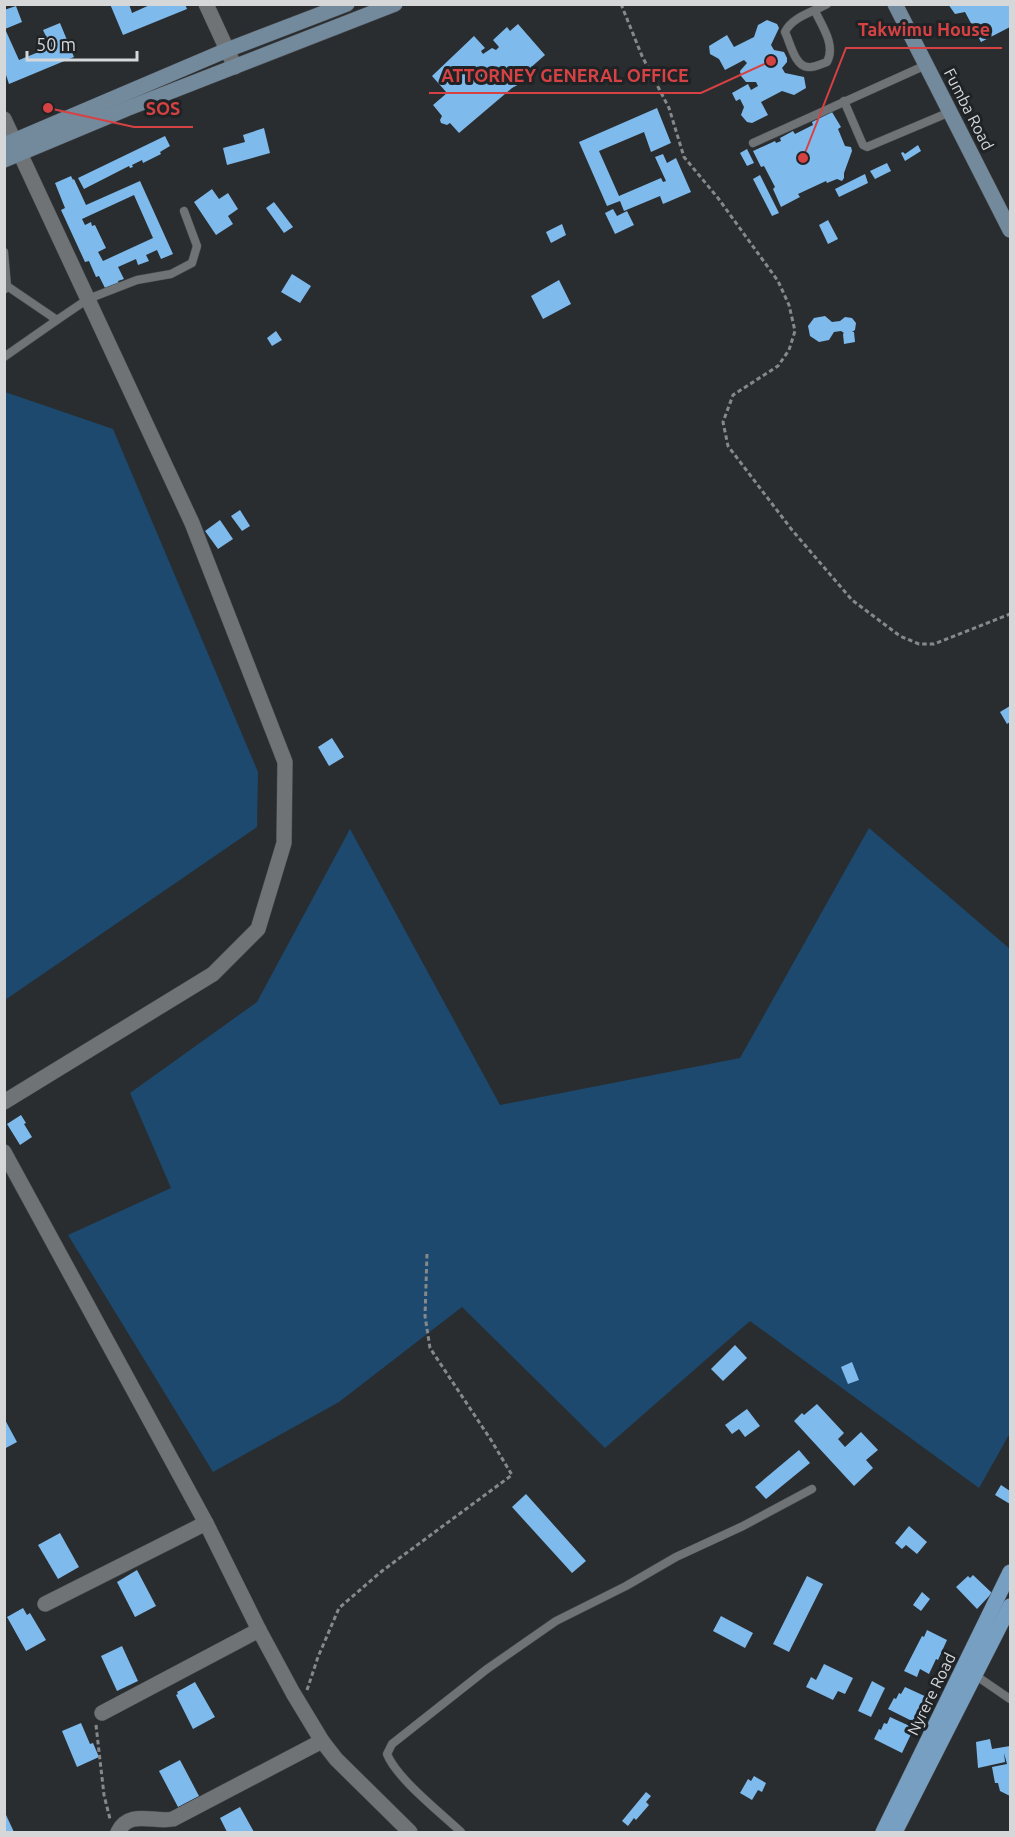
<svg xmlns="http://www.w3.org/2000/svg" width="1015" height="1837" font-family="Ubuntu,sans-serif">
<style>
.green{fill:#1c496d}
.building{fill:#7fbaec;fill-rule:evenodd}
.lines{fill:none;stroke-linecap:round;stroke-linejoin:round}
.lane-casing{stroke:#494b4e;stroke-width:9}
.street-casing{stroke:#494b4e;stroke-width:16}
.secondary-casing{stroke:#494b4e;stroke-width:16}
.primary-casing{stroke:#494b4e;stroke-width:16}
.path{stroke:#86898b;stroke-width:3;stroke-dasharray:4.5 3;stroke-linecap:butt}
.lane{stroke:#6f7376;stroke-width:8}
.street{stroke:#6f7376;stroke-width:15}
.secondary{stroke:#73899c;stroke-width:15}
.primary{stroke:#779fc1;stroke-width:15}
.labels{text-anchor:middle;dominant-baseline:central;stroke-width:6;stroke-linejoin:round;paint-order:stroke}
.street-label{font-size:16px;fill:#d5d7d9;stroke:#1f2326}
.leader{fill:none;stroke:#d64243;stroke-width:2}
.callout-dot{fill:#d64243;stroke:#1f2326;stroke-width:2}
.callout-label{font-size:18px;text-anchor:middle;font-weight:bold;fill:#d64243;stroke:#1f2326;stroke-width:6;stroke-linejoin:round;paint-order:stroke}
</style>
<rect width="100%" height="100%" fill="#292d30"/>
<g class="green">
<polygon points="5,392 113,429 258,772 257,827 5,1000"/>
<polygon points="869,828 1010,949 1010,1433 979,1488 750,1321 605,1448 462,1307 339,1402 213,1472 68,1235 171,1188 130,1093 257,1002 350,829 500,1105 740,1058"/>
</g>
<g class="building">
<polygon points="110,4 129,4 132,13 152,4 185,4 187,9 123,35"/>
<polygon points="948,4 1010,4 1010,27 981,42 965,12 955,14"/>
<polygon points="16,6 22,22 5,29 19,60 51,47 43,30 60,23 74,57 9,84 5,72 4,10"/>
<polygon points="767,20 777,24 779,28 771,45 774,50 784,52 787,58 787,62 782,68 785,73 804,77 806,88 794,95 782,91 761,102 768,115 752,123 747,122 741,115 744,107 740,99 736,101 732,93 748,84 751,90 758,86 756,82 746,82 741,76 740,71 747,63 744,60 725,70 719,59 710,54 709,46 727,35 734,47 754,37 758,25"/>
<polygon points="518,24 545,55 520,77 521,83 512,88 459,133 450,123 447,125 441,123 440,120 442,116 433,105 447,93 432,76 474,36 485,48 481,51 483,54 492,48 496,50 499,47 493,40 507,27 510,31"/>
<polygon points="657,108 671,143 651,152 644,132 599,151 619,196 661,178 663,182 666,181 655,157 663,154 667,163 676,158 691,192 663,204 660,196 624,211 620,201 607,206 579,142"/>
<polygon points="832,112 841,127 838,129 845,146 851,147 852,151 844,173 844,178 842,181 837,179 827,183 826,181 798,194 800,197 781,207 773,189 775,187 764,166 761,167 753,151 775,141 776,143 781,141 780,138 793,131 795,134 813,125 812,122"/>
<polygon points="264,128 270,153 227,165 223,148 245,142 243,135"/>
<polygon points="165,136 170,146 160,152 161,154 143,163 142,160 132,165 133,167 130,168 129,166 84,189 78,178"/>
<polygon points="918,145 921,151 905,161 901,153 903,152 905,154"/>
<polygon points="747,149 754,163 747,166 740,153"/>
<polygon points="887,163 891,171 875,179 870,171"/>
<polygon points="865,174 868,183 839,197 835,189"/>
<polygon points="760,175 779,213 772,216 753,179"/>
<path d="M71 176 73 180 74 179 86 205 140 181 173 254 161 259 157 250 146 255 149 261 138 265 136 259 118 267 124 279 118 281 119 284 106 290 99 276 96 277 89 261 85 262 61 210 65 208 55 183ZM134 195 153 238 103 261 98 252 106 248 95 225 92 226 91 222 85 225 82 219Z"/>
<polygon points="212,189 219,199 228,193 238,209 228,216 233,224 216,235 194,202"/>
<polygon points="274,202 293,227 284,233 266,208"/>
<polygon points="613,209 617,216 627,211 634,225 615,234 605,213"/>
<polygon points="828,220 838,239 828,244 819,225"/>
<polygon points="562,224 566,235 551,243 546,232"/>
<polygon points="292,274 311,286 300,303 281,292"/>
<polygon points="559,280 571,304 543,319 531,296"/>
<polygon points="825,316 832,322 840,321 845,317 852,318 856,323 855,330 852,332 854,332 855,342 844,344 843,334 844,333 841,331 834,332 829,340 819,342 810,336 808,326 814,318"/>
<polygon points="276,331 282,340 272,346 267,338"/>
<polygon points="240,510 250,526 242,531 231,516"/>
<polygon points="220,520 233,539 218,549 205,531"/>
<polygon points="1010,706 1010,722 1007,724 1000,712"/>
<polygon points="332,738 344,757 329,766 318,747"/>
<polygon points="21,1115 26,1123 24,1124 32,1137 20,1145 7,1124"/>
<polygon points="735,1345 747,1358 723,1381 711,1369"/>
<polygon points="852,1362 859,1380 848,1384 841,1367"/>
<polygon points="817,1404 844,1433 838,1439 845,1447 861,1432 878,1450 866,1460 873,1468 854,1486 794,1421 802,1413 804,1415"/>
<polygon points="747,1409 760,1426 745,1437 739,1429 732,1434 725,1425"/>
<polygon points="4,1418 17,1442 4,1449"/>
<polygon points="799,1450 810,1463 766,1499 755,1487"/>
<polygon points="1001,1485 1010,1491 1010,1504 995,1495"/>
<polygon points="526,1494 586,1561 572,1573 512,1507"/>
<polygon points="909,1526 927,1542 917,1554 906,1545 902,1549 895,1543"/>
<polygon points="60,1533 79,1567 58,1579 38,1545"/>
<polygon points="137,1570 156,1606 135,1617 117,1582"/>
<polygon points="973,1575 992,1593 977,1609 956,1587 968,1576 970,1578"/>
<polygon points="807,1576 823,1584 789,1652 773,1644"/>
<polygon points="922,1592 930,1599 921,1611 913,1605"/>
<polygon points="23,1608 27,1615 30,1613 46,1640 26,1651 7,1617"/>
<polygon points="721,1616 753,1633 745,1648 713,1631"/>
<polygon points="927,1630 947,1640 938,1660 936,1659 929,1674 920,1669 917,1677 904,1671 922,1636 924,1637"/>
<polygon points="122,1646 138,1681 117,1691 101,1656"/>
<polygon points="824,1664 853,1678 845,1694 838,1691 833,1700 806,1687 811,1677 816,1680"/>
<polygon points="872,1681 885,1688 871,1717 858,1711"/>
<polygon points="195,1682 215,1717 193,1729 176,1695 178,1694 177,1692"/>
<polygon points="905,1687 929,1698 916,1723 888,1709 894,1698 896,1699 899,1693 901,1694"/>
<polygon points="890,1717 914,1728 902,1753 874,1739 879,1729 881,1730 884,1723 887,1724"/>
<polygon points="81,1723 90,1744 93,1743 99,1757 77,1767 62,1731"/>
<polygon points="990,1739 992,1749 1010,1746 1010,1796 1000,1791 998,1783 995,1783 992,1767 1007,1764 1004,1753 1005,1762 978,1768 976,1742"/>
<polygon points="180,1760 199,1796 178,1807 159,1771"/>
<polygon points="754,1776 766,1783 762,1792 758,1790 752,1800 740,1793 748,1779 751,1781"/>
<polygon points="646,1792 651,1796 646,1802 649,1805 636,1820 634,1818 628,1826 622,1821"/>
<polygon points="240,1807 254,1832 227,1832 220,1818"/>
<polygon points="6,1815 14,1832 4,1832 4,1816"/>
</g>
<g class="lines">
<g class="lane-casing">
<g id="lane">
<path d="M815 11C822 26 836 45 827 62 821 64 814 68 808 67 795 67 790 42 785 32 792 17 813 12 827 4"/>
<polyline points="844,101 863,145 867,147 950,112"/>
<polyline points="753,143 926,65"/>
<polyline points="4,252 7,286 5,289"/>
<polyline points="7,286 57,320 88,299 137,280 171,274 192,263 197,246 184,211"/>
<polyline points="4,357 57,320"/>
<polyline points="975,1675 1010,1699"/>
<path d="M461 1832C441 1813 397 1779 387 1754L392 1744 487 1669 556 1621 626 1586 676 1557 743 1526 812 1489"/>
</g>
</g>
<g class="street-casing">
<g id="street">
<polyline points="206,4 235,67"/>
<polyline points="4,119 192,523 285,762 284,843 258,929 213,974 4,1102"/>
<polyline points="4,1152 206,1523 259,1630 293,1693 322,1741 336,1759 410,1832"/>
<polyline points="45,1604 206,1523"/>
<polyline points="102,1713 259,1630"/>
<path d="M118 1832C129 1809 154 1823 173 1819L322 1741"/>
</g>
</g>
<g class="secondary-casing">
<g id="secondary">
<polyline points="895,4 1010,230"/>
<polyline points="4,145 227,50 347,4"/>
<polyline points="4,160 126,109 395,4"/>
</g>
</g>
<g class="primary-casing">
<g id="primary">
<polyline points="883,1832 1010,1572"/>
<polyline points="895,1832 1010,1606"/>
</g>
</g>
<g class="path">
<polyline points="621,4 642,56 669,108 684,157 718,198 778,281 789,305 795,331 789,350 778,366 733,395 723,422 728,446 792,530 852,600 900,636 919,644 934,644 1010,614"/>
<polyline points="307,1690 318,1657 339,1608 382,1571 512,1475 491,1440 430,1348 425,1316 427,1254"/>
<polyline points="96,1725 104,1795 110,1819"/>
</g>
<use href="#lane" class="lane"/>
<use href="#street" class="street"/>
<use href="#secondary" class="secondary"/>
<use href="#primary" class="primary"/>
</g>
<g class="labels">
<g class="street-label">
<text transform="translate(969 109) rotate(63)">Fumba Road</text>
<text transform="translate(931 1694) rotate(-64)">Nyrere Road</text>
</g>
</g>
<path class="leader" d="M803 158L846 48H1002M771 61L701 93H429M48 108L134 127H193"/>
<g class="callout-dot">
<circle cx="803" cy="158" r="6"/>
<circle cx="771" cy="61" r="6"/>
<circle cx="48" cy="108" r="6"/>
</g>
<g class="callout-label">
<text x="924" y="36">Takwimu House</text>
<text x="565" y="82">ATTORNEY GENERAL OFFICE</text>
<text x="163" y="115">SOS</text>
</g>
<rect width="1015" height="1837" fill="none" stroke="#d5d7d9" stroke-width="12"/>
<path d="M27 51v9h110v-9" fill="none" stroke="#d5d7d9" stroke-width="3"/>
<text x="36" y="51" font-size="18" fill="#d5d7d9" stroke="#1f2326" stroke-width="4.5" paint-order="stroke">50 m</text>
</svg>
